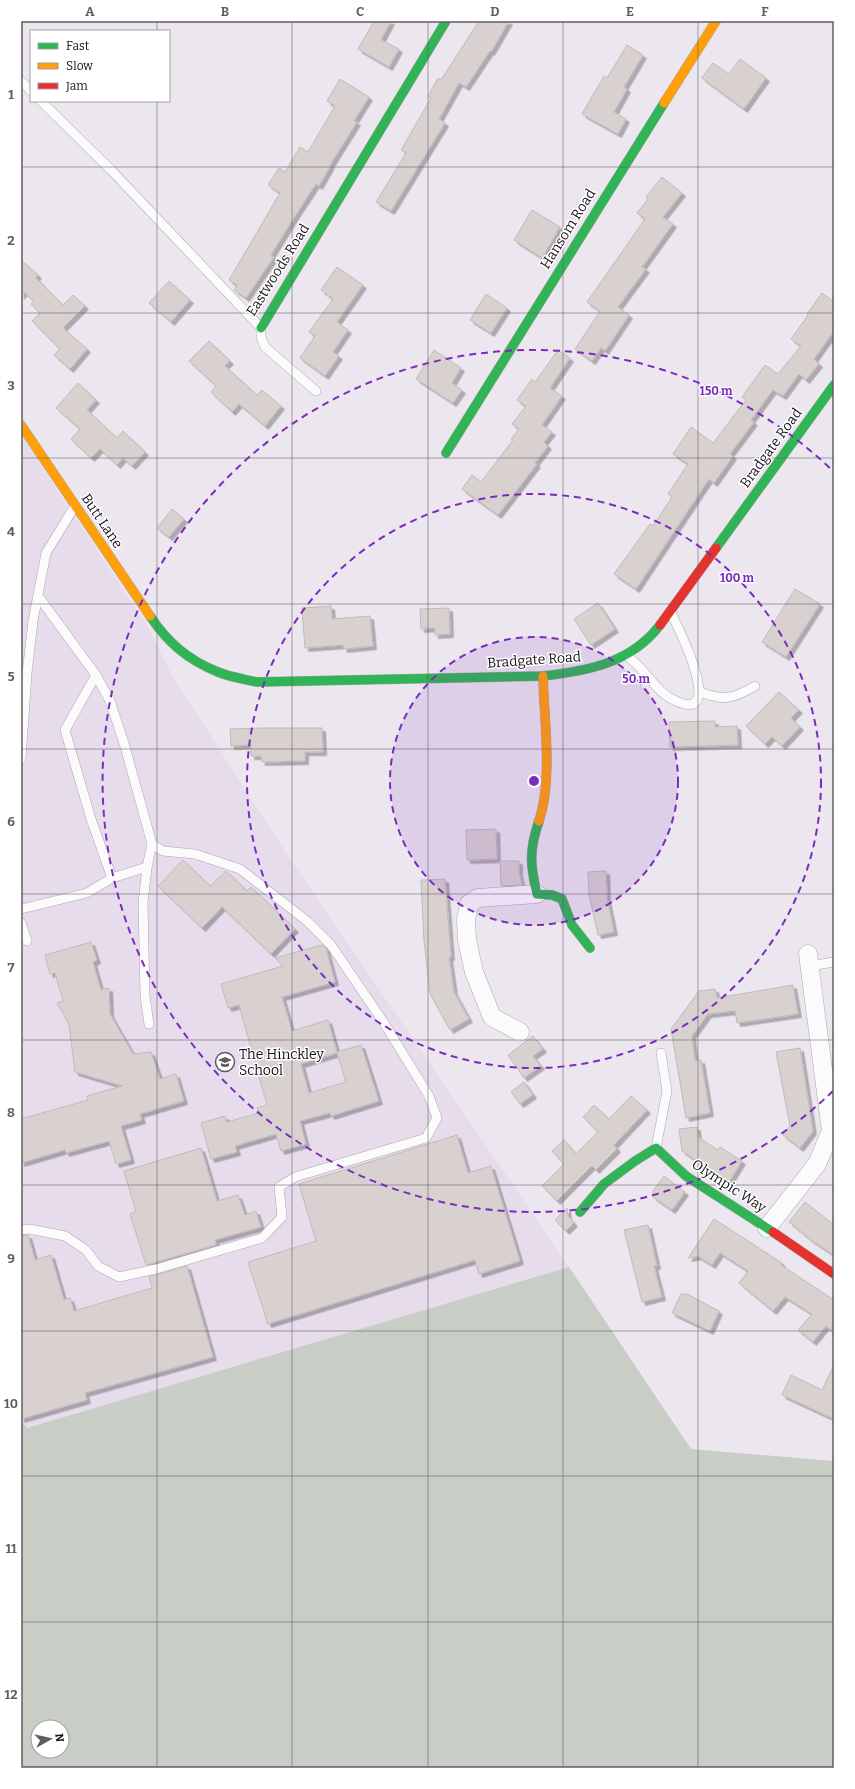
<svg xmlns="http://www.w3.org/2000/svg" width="855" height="1789" font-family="Bitter,serif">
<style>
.built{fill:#e7dcec}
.green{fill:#c8cdc6;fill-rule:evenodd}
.building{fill:#d9d1d0;stroke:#bfbabb;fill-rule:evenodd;filter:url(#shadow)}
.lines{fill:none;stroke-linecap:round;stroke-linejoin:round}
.lane-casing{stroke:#aca7ae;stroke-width:10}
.street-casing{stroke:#aca7ae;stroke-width:19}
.fast-casing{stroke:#aca7ae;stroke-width:10}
.slow-casing{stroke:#aca7ae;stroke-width:10}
.jam-casing{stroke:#aca7ae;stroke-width:10}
.lane{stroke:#fcfbfc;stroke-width:9}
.street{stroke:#fcfbfc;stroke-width:18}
.fast{stroke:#30b455;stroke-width:9}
.slow{stroke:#ff9f0a;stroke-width:9}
.jam{stroke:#e5322d;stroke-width:9}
.grid{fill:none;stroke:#615c62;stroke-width:1;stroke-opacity:0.55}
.ring{fill:none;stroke:#7b2cbf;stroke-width:2;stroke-dasharray:7 5}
.labels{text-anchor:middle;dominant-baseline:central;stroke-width:3;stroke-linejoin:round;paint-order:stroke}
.street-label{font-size:14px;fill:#161217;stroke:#fff}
.poi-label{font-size:14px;fill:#161217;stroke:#fff;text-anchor:start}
.centre{fill:#7b2cbf;stroke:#fff;stroke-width:2}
.ring-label{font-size:12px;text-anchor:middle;font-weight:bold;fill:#7b2cbf;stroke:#fff;stroke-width:3;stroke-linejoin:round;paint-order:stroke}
.neatline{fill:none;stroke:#615c62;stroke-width:1.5}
.grid-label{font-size:13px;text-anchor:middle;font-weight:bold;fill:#615c62}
</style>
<defs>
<filter id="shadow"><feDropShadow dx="3.5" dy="3.5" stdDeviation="0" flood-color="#0004"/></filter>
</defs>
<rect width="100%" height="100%" fill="#ece6ee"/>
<polygon class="built" points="21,435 146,624 173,677 288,856 569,1267 27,1428 21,1421"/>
<path class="green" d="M569 1267 691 1449 834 1461V1768H21V1421L27 1428ZM38 1727H62V1751H38Z"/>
<g class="building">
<polygon points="374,21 391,21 381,40 399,49 389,67 358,49"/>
<polygon points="479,21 509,21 491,52 490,51 466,87 459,83 439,119 445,123 391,211 376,202 406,153 401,150 431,98 428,96 438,78 441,80"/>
<polygon points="627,45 643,55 624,87 627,89 614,112 626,119 618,134 582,114 604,76 607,78"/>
<polygon points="740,59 766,78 744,109 702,78 713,63 729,74"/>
<polygon points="340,79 369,97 354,121 357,122 330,165 331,165 319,186 316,184 295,216 271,255 274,257 246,298 234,290 237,285 229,280 280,193 268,185 279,168 285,172 300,147 308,152 335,106 327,101"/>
<polygon points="662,177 682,193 663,217 673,224 642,267 646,269 618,307 629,315 605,351 601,348 592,361 575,349 600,311 587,302 645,219 637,213 648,199 646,197"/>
<polygon points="532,210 560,227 542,258 514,240"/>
<polygon points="21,260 38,275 36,278 63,305 73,295 85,306 63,328 87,349 70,369 54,355 60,349 32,321 40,313 31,304 34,301 24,292 21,296"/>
<polygon points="337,267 363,285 337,322 348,330 333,352 339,356 325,376 300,358 315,336 309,332 333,299 321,290"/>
<polygon points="169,281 190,300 171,322 149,303"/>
<polygon points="822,293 834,302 834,331 814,359 819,364 806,380 799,374 783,396 773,390 751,420 754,422 730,454 733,456 714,483 709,479 636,589 614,574 650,524 653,526 672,497 668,494 688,464 673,454 691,427 713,443 746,400 742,397 765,365 778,374 801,346 791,339 808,315 807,314"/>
<polygon points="486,294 507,308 491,333 470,320"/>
<polygon points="209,341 230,361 225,366 257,395 262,390 281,406 265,426 239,404 232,412 211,392 216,386 189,361"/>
<polygon points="434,350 461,368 452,383 462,390 453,403 416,379"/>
<polygon points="558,350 570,358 550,388 562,396 542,425 552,432 544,442 548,446 535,463 537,464 498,515 462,489 472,475 481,482 513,440 511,439 519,429 512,424 526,406 517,400 532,379 535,382"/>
<polygon points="78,383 96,400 87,410 117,438 123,431 145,452 132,466 123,458 117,465 100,449 91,458 71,439 80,429 56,408"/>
<polygon points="172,509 184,519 169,537 157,528"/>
<polygon points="795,589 820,604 786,657 762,642"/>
<polygon points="598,603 615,629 591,645 574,619"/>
<polygon points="331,606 332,619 370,616 373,646 344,649 343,645 305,648 302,608"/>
<polygon points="449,608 450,634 435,635 435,628 421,629 420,609"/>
<polygon points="779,692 799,710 791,718 800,727 782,746 772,737 765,744 746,726"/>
<polygon points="715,721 715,727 737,726 738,745 670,747 669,722"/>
<polygon points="263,728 322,728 323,752 305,752 305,761 262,762 261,756 251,756 251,745 231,746 230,729"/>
<polygon points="496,829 497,859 467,860 466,830"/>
<polygon points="183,860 210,886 226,871 247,891 251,887 295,929 271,954 222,907 202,928 158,886"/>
<polygon points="500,861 519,861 519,873 522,885 501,886"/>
<polygon points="606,871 607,898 614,932 598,935 589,895 588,872"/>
<polygon points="445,879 451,957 449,957 454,992 469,1019 450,1030 430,994 424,941 421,880"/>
<polygon points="91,942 97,960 93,962 101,990 109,988 110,1014 133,1054 151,1052 160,1079 176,1074 184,1101 140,1114 142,1120 121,1126 131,1160 116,1164 109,1141 66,1153 65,1150 21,1163 21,1119 88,1100 87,1096 122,1086 75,1072 69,1024 57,1003 63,1001 55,973 50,974 45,955"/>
<path d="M322 945 326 948 335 982 282 997 292 1031 328 1020 337 1052 361 1045 379 1101 331 1116 330 1113 300 1121 306 1144 281 1151 276 1134 235 1146 237 1152 211 1159 201 1123 225 1116 227 1122 259 1113 257 1108 267 1105 239 1005 228 1008 221 984 283 966 275 958ZM337 1053 346 1082 309 1093 301 1064Z"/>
<polygon points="793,985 798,1014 737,1023 735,1011 708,1014 692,1036 695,1061 701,1060 710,1113 686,1118 671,1029 699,991 715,989 717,998"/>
<polygon points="533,1036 543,1049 533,1056 541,1066 524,1078 508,1055"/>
<polygon points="800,1048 813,1131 800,1148 783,1135 790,1126 776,1052"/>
<polygon points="524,1082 533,1095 520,1104 511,1092"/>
<polygon points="631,1096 647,1110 614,1145 617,1149 596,1170 592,1166 557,1201 542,1186 564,1164 552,1151 564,1140 576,1154 598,1132 583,1117 594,1105 609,1119"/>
<polygon points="697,1127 698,1137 718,1150 720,1147 742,1161 729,1182 682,1151 679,1129"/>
<polygon points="457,1135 468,1173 491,1166 520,1261 479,1274 475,1260 268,1324 248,1262 316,1241 299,1184"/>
<polygon points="201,1148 217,1201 238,1195 245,1215 256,1211 261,1227 215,1240 216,1245 146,1265 130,1214 136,1212 124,1171"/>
<polygon points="664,1176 685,1192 672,1210 653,1197 653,1191"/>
<polygon points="805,1202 834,1225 834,1255 811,1240 789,1222"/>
<polygon points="567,1208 568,1216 574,1223 566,1231 555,1220"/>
<polygon points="714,1219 782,1263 781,1265 834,1300 834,1332 826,1326 813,1342 798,1330 812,1314 785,1297 773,1311 739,1283 748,1271 720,1253 712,1265 699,1257 700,1256 688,1258"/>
<polygon points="648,1225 657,1266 654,1266 662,1297 642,1302 624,1230"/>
<polygon points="28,1235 35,1260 51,1255 64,1300 70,1298 74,1311 152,1288 149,1277 187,1266 213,1357 85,1393 87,1400 21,1419 21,1236"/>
<polygon points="681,1294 687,1294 719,1311 710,1331 672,1313"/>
<polygon points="834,1365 834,1419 782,1395 791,1375 822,1390"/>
</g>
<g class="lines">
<g class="lane-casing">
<g id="lane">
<polyline points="21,81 31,91"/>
<polyline points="41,101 111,170 261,328 261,337 265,347 316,391"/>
<polyline points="38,596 96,675 110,701 124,743 152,844 147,867 143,903 145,996 149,1024"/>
<path d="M626 655C632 660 639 666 644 672 652 681 659 692 670 698 730 731 679 629 671 613"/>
<polyline points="96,675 65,730 91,819 112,878"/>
<path d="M700 692C724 701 733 699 755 686"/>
<polyline points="21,759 27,673 33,621 46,553 75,506"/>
<polyline points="21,909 87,893 112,878 147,867"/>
<polyline points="21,923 27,941"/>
<polyline points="810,966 834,962"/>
<polyline points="656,1148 667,1091 661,1053"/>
<polyline points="21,1230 29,1229 65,1236 86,1250 98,1266 119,1277 156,1269 262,1238 282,1217 279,1187 295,1177 426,1138 437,1118 429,1096 384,1023 331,945 307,921 240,869 195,854 163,851 152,844"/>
</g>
</g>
<g class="street-casing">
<g id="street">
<polyline points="520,1032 492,1017 474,972 467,940 466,920 469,904 478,898 537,894"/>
<polyline points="767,1228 817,1164 831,1131 808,954"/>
</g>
</g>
<g class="fast-casing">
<g id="fast">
<polyline points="261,328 446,21"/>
<polyline points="446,453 664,103"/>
<polyline points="716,548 834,385"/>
<path d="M150 616C168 643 188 660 218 672 230 677 244 679 257 682L543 676C588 671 631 663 660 625"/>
<path d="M539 821C529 850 530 865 537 894L552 895 562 899 572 925 590 948"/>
<polyline points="580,1212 604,1184 635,1161 656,1148 686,1176 773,1232"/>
</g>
</g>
<g class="slow-casing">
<g id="slow">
<polyline points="664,103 716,21"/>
<polyline points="21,425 150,616"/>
<path d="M539 821C553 780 544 719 543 676"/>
</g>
</g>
<g class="jam-casing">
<g id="jam">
<polyline points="660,625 716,548"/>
<polyline points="773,1232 834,1274"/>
</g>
</g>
<use href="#lane" class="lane"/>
<use href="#street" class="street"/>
<use href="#fast" class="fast"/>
<use href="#slow" class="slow"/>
<use href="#jam" class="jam"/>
</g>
<path class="grid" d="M157 21V31M292 21V1768M428 21V1768M563 21V1768M698 21V1768M157 101V1768M21 167H834M21 313H834M21 458H834M21 604H834M21 749H834M21 894H834M21 1040H834M21 1185H834M21 1331H834M21 1476H834M21 1622H834"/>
<circle cx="534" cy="781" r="144" fill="#7b2cbf" fill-opacity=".12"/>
<g class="ring">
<circle cx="534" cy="781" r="144"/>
<circle cx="534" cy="781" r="287"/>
<path d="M833 1091A431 431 0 1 1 833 471"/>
</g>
<defs>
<g id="school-ring" transform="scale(1)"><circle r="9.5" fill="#fff" stroke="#615c62" stroke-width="1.5"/><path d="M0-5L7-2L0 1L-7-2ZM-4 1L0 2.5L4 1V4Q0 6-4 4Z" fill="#615c62"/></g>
</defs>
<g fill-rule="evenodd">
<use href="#school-ring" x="225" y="1062"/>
</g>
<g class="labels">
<g class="street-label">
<text transform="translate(568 229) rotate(-58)">Hansom Road</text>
<text transform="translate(278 270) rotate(-58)">Eastwoods Road</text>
<text transform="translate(771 448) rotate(-54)">Bradgate Road</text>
<text transform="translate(102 521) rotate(56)">Butt Lane</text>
<text transform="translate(534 660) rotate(-4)">Bradgate Road</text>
<text transform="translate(729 1186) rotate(33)">Olympic Way</text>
</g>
<g class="poi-label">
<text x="239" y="1054">The Hinckley<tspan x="239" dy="16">School</tspan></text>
</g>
</g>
<circle cx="534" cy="781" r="6" class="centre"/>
<g class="ring-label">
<text x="716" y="395">150 m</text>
<text x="737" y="582">100 m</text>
<text x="636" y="683">50 m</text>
</g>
<rect width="855" height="1789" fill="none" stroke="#ffffff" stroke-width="44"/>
<rect x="30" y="30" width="140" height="72" fill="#ffffff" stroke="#a2a0a2"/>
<rect x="38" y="43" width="20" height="6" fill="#30b455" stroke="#a2a0a2"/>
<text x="66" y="50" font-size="12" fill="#161217">Fast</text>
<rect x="38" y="63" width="20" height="6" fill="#ff9f0a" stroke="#a2a0a2"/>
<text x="66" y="70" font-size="12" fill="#161217">Slow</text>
<rect x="38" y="83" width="20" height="6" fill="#e5322d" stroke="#a2a0a2"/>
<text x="66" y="90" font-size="12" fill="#161217">Jam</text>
<g transform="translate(50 1739) rotate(82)"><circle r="19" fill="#ffffff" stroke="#a2a0a2"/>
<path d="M0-3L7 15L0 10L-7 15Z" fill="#615c62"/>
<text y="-6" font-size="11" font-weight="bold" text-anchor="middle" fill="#161217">N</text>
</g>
<rect x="22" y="22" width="811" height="1745" class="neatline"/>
<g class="grid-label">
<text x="90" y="16">A</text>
<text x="225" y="16">B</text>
<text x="360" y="16">C</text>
<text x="495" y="16">D</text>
<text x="630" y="16">E</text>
<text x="765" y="16">F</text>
<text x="11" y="99">1</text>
<text x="11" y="245">2</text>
<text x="11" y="390">3</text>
<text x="11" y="536">4</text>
<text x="11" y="681">5</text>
<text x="11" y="826">6</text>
<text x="11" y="972">7</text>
<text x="11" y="1117">8</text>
<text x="11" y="1263">9</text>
<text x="11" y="1408">10</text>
<text x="11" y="1553">11</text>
<text x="11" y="1699">12</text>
</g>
</svg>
